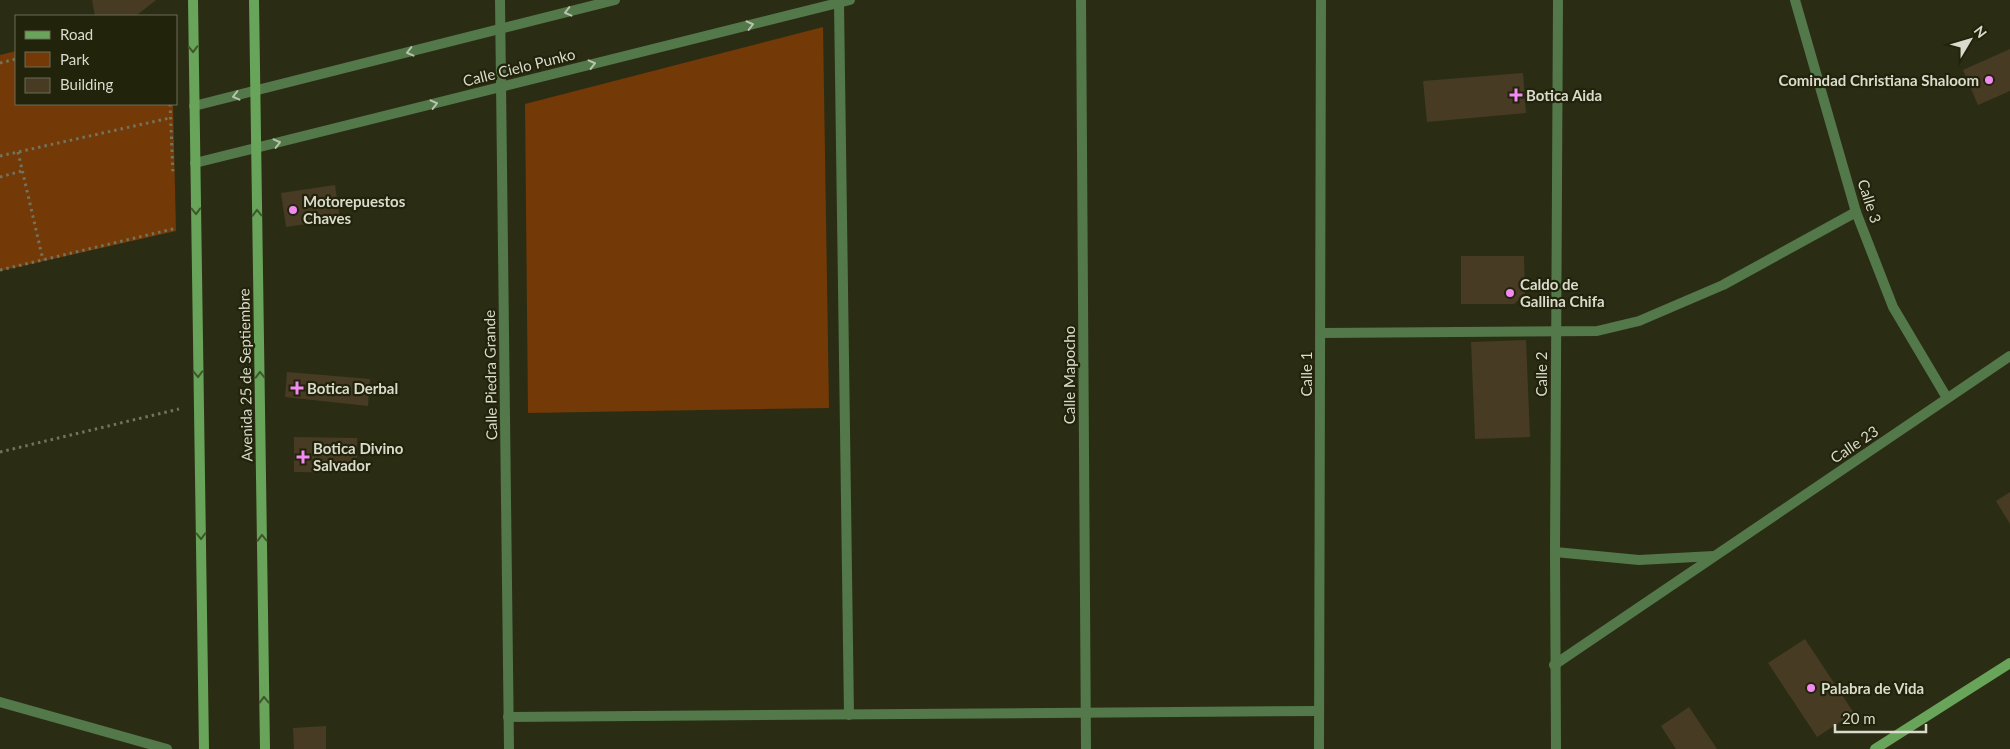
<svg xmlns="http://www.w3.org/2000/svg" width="2010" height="749" font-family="Lato,sans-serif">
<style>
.green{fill:#733907}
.building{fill:#473b24}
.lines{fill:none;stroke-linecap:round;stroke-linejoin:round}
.path{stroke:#73745f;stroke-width:3;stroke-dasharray:2.5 4;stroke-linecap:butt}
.street{stroke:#53784a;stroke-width:10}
.secondary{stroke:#68a45a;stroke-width:10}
.oneway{stroke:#b8c2ac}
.oneway2{stroke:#3e572b}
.poi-dot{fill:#f38af2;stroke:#22230b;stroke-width:2}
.labels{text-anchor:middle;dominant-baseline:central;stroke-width:4.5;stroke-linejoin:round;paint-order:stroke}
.street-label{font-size:15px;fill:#dadbcc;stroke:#22230b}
.poi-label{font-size:15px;font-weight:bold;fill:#dadbcc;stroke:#22230b;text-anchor:start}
</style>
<rect width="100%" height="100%" fill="#2b2c14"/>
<g class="green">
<polygon points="823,27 829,408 528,413 525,104"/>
<polygon points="16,51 16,104 173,104 176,231 0,271 0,55"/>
</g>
<g class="building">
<polygon points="92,0 156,0 137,15 131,16 95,16"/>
<polygon points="2010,49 2010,91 1978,105 1963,70"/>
<polygon points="1523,73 1526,113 1427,122 1423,81"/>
<polygon points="335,185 340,219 286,227 281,193"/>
<polygon points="1461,256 1524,256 1525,295 1514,304 1461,304"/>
<polygon points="1526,340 1530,437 1475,439 1471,342"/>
<polygon points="287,372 370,379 368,406 285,397"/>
<polygon points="294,437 357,438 357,473 294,472"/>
<polygon points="2010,492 2010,524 1996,501"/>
<polygon points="1805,639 1854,713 1817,737 1768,663"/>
<polygon points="1689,707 1717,749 1676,749 1661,726"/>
<polygon points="326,726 326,749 294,749 293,728"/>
</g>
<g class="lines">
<g class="path">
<polyline points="0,63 16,59"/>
<polyline points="170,104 173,174"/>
<polyline points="18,152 43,260"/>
<polyline points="0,156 170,118"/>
<polyline points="0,177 22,171"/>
<polyline points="0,270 177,228"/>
<polyline points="0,452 179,409"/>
</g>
<g class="street">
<polyline points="500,0 509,749"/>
<polyline points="1081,0 1086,749"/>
<polyline points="1795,0 1856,212 1893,307 1947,398"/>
<polyline points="839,3 849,715"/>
<polyline points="194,106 615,0"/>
<polyline points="195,163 850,0"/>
<polyline points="1321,333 1597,331 1639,321 1723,285 1856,212"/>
<polyline points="1555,552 1639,560 1714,556"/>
<polyline points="1554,665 2010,356"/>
<polyline points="0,702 167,749"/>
<polyline points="508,717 1319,711"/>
<polyline points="1319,749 1321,0"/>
<polyline points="1556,749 1555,552 1558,0"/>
</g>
<g class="secondary">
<polyline points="193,0 204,749"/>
<polyline points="254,0 265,749"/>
<polyline points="1875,749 2010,663"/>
</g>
</g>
<defs><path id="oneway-chevron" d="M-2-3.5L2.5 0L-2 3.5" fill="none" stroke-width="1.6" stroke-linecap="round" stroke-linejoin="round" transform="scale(1.25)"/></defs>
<g class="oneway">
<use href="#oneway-chevron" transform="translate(568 12) rotate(166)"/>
<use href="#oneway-chevron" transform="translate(750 25) rotate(-14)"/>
<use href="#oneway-chevron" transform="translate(410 52) rotate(166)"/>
<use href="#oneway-chevron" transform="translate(592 64) rotate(-14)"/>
<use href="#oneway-chevron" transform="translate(236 96) rotate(166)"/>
<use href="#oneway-chevron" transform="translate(434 104) rotate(-14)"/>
<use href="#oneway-chevron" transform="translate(277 143) rotate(-14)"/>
</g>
<g class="oneway2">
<use href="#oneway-chevron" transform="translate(193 49) rotate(89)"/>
<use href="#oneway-chevron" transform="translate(196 211) rotate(89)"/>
<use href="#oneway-chevron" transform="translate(257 213) rotate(-91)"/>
<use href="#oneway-chevron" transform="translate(198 374) rotate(89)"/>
<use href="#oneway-chevron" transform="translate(260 375) rotate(-91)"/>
<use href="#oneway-chevron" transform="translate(201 536) rotate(89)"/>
<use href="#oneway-chevron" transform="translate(262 538) rotate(-91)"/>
<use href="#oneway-chevron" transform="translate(264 700) rotate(-91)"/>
</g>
<g class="poi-dot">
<circle cx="1989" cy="80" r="5"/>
<path d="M1513.5 87.5h5v5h5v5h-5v5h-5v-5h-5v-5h5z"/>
<circle cx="293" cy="210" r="5"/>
<circle cx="1510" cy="293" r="5"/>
<path d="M294.5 380.5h5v5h5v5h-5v5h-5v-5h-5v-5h5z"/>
<path d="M300.5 449.5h5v5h5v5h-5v5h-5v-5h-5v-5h5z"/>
<circle cx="1811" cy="688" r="5"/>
</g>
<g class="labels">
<g class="street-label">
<text transform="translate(519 67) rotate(-14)">Calle Cielo Punko</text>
<text transform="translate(1870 201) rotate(72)">Calle 3</text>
<text transform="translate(1306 374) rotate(-90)">Calle 1</text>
<text transform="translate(1541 374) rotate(-90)">Calle 2</text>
<text transform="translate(245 375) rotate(-91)">Avenida 25 de Septiembre</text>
<text transform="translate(490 375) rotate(-91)">Calle Piedra Grande</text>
<text transform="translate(1069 375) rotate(-90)">Calle Mapocho</text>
<text transform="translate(1854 444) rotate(-34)">Calle 23</text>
</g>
<g class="poi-label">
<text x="1979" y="80" text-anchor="end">Comindad Christiana Shaloom</text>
<text x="1526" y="95">Botica Aida</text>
<text x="303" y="201">Motorepuestos<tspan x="303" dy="17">Chaves</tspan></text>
<text x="1520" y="284">Caldo de<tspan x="1520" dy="17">Gallina Chifa</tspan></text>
<text x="307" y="388">Botica Derbal</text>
<text x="313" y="448">Botica Divino<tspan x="313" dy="17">Salvador</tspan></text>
<text x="1821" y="688">Palabra de Vida</text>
</g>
</g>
<rect x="15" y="15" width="162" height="90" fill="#22230b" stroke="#6c6d58"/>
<rect x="25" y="31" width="25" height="8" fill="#68a45a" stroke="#6c6d58"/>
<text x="60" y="40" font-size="15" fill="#dadbcc">Road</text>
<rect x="25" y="52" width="25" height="15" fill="#733907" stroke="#6c6d58"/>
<text x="60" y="65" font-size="15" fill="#dadbcc">Park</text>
<rect x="25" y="78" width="25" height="15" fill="#473b24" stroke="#6c6d58"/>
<text x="60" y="90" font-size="15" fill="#dadbcc">Building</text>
<g transform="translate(1970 40) rotate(52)" stroke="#22230b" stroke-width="4" paint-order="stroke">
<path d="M0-4L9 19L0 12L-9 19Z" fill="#dadbcc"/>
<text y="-8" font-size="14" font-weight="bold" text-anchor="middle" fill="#dadbcc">N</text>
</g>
<path d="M1835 724v8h91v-8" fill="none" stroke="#dadbcc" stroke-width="2.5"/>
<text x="1842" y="724" font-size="15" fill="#dadbcc" stroke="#22230b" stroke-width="4" paint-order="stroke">20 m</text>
</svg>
